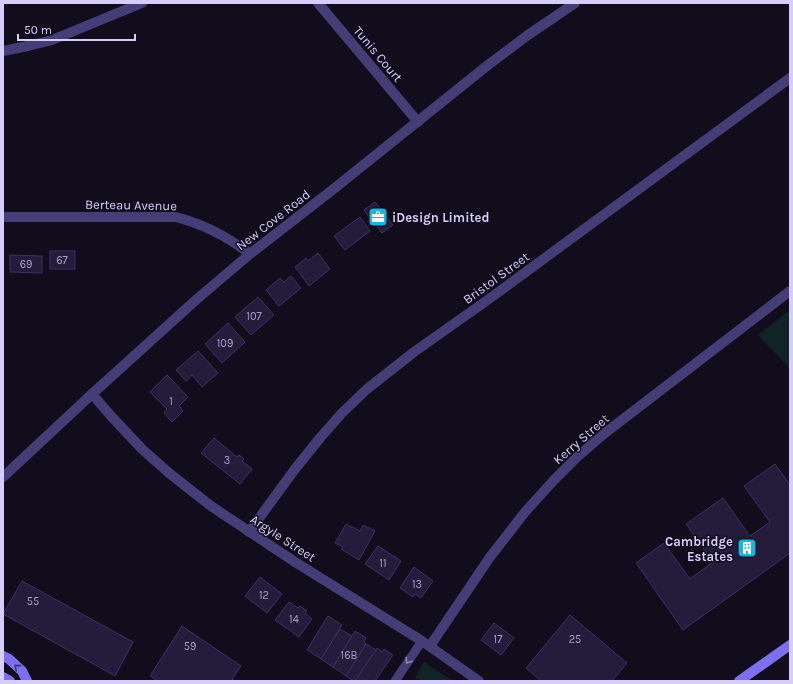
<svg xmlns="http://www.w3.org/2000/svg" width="793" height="684" font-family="Karla,sans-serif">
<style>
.green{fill:#112425}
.building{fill:#251b3b;stroke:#3f3064}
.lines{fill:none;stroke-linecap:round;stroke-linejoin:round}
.service{stroke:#453d76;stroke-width:9}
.minor{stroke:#453d76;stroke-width:10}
.tertiary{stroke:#453d76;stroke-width:10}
.secondary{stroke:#7e6ff0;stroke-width:10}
.oneway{stroke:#8e85b8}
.oneway2{stroke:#3d3471}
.labels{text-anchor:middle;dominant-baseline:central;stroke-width:3;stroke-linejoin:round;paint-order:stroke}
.number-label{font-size:11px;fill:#aaa0ca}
.street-label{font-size:13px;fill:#d7cdfa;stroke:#110d1c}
.poi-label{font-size:13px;font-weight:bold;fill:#d7cdfa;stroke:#110d1c;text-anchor:start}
</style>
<rect width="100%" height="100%" fill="#110d1c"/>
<g class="green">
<polygon points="790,310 790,368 758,335"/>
<polygon points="424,662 453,681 420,681 415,678"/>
</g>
<g class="building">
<polygon points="375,202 393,225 382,233 364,210"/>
<polygon points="360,217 370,231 345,250 334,236"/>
<rect x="50" y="251" width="25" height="18"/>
<polygon points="318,253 330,269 309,286 295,267 306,258 308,261"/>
<polygon points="10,255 42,256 42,273 10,272"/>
<polygon points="291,276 301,288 279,306 266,290 280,278 284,282"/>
<polygon points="258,297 274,315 251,335 235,317"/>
<polygon points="228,323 245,342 222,363 205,344"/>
<polygon points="198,351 218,373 202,387 192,375 186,381 176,370"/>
<polygon points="167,375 188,397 179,406 183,411 172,422 164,413 167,409 150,392"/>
<polygon points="214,438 237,457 239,455 244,459 242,461 252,469 240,484 201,453"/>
<polygon points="775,464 790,485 790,553 683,630 636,563 664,543 690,579 713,562 686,524 723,498 750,536 770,522 744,486"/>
<polygon points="346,524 360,531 363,525 375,531 359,560 341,549 343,547 335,543"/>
<polygon points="378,546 401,561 389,580 365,564"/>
<polygon points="414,567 433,581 421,598 415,594 413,597 400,588"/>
<polygon points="260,577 282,594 267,613 245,596"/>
<polygon points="22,581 133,642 115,676 3,614"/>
<polygon points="289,602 298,608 300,606 307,611 305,613 312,619 299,637 275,620"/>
<polygon points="570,615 627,663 612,681 541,681 526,668"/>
<polygon points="328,616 342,625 321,659 307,650"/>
<polygon points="494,623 514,638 501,655 481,640"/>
<polygon points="182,626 241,666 232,679 235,681 158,681 150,676"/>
<polygon points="340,629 352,636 333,667 321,659"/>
<polygon points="355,631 366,638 364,642 366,644 346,676 333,667"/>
<polygon points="366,644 376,650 355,681 354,681 346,676"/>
<polygon points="377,648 382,652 384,649 393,655 375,681 355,681"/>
</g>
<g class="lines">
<polyline class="service" points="395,681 422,641"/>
<g class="minor">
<polyline points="318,3 418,122"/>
<polyline points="3,51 28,46 52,40 142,3"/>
<path d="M3 217H176C203 224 228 237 250 254"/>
<polyline points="92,394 111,416 142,449 169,473 211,506 295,562 422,641 479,681"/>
<polyline points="249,532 295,469 320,438 342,413 367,389 414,352 489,299 790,78"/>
<polyline points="430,646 490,557 525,512 553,481 577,457 605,433 790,291"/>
</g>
<polyline class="tertiary" points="3,477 92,394 197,299 250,254 331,191 488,65 528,35 575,3"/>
<g class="secondary">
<polyline points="3,656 9,659 22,671 27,681"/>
<polyline points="3,677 10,681"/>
<polyline points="739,681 790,645"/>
</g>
</g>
<defs><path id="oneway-chevron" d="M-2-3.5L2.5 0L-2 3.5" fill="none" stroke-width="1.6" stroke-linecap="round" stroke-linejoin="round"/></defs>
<use class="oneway" href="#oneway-chevron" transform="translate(408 661) rotate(123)"/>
<use class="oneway2" href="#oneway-chevron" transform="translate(17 667) rotate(-139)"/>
<defs>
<g id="office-square" transform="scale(1)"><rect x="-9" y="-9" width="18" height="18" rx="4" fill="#17b6dc" stroke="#110d1c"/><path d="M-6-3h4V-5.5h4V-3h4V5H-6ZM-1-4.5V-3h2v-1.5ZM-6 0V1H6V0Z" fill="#fff"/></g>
<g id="building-square" transform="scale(1)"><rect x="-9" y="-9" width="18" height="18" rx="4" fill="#17b6dc" stroke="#110d1c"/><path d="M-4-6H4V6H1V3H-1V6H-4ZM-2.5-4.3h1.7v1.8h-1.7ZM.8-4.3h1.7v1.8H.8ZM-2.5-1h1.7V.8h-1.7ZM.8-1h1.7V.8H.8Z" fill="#fff"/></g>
</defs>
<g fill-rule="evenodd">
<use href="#office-square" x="378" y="217"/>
<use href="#building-square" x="747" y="548"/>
</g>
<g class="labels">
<g class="number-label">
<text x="62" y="260">67</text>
<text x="26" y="264">69</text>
<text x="254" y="316">107</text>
<text x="225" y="343">109</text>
<text x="171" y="401">1</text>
<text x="227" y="460">3</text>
<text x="383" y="563">11</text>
<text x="417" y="584">13</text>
<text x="264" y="595">12</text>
<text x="33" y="601">55</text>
<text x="294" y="619">14</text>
<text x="498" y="639">17</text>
<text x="575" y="639">25</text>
<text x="190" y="646">59</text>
<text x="349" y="655">16B</text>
</g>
<g class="street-label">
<text transform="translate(378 54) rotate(50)">Tunis Court</text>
<text transform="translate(131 205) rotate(1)">Berteau Avenue</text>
<text transform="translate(273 220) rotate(-38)">New Cove Road</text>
<text transform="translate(496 278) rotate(-36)">Bristol Street</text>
<text transform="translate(581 439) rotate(-41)">Kerry Street</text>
<text transform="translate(283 538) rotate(33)">Argyle Street</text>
</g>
<g class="poi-label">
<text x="392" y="217">iDesign Limited</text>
<text x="733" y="541" text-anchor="end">Cambridge<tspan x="733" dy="15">Estates</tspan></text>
</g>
</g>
<rect width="793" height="684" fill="none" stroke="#d7cdfa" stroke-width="8"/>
<path d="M18 34v6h117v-6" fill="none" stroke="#d7cdfa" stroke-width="2"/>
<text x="24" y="34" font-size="12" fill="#d7cdfa" stroke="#110d1c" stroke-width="3" paint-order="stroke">50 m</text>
</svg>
